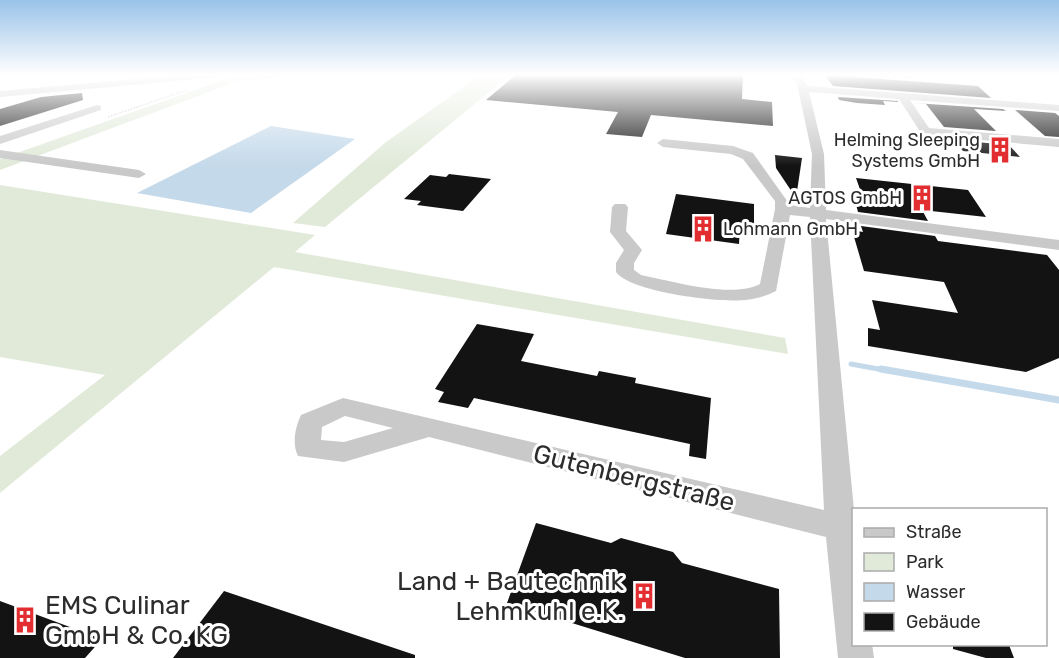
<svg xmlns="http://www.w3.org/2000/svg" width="1059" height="658" font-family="Rubik,sans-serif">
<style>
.green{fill:#e1ead9}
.water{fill:#c4d9ea}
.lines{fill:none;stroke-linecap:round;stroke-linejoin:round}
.stream-far1{stroke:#c4d9ea;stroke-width:5}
.stream{stroke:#c4d9ea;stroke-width:7}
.building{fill:#131313}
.path{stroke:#c9c9c9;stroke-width:1.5;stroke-dasharray:1.5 1.5;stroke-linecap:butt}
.minor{fill:#c9c9c9;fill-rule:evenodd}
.labels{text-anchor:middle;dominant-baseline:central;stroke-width:6;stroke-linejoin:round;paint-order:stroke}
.far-poi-label{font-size:18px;fill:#2c2c2c;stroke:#fff;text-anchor:end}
.near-street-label{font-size:26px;fill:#2c2c2c;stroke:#fff}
.near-poi-label{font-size:26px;fill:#2c2c2c;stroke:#fff;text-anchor:end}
</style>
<rect width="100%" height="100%" fill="#fff"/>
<g class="green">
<polygon points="292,74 329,74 238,81 0,170 0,159 226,79"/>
<polygon points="482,74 511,74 325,227 293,223 386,142"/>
<polygon points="0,185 315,235 295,252 785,338 788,354 274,267 0,493 0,456 105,375 0,357"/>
</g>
<polygon class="water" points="271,126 355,139 251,213 137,193"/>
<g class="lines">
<polyline class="stream-far1" points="851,364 889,371"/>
<polyline class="stream" points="881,369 1059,400"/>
</g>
<g class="building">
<polygon points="517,74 743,74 742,99 772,102 773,126 651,115 642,137 606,134 618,112 486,100"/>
<polygon points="825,75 978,86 991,98 833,86"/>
<polygon points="82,93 83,100 0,126 0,109 41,97"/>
<polygon points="838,97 898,101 898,102 883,101 885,105 857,103 839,100"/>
<polygon points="914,103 1003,109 1006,111 974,109 996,131 944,127 926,104"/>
<polygon points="1015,110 1055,113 1059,116 1059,137 1045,136"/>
<polygon points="954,140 1009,145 1020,157 963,151"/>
<polygon points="775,155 802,158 796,198 776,168"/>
<polygon points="449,174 491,179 463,211 417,205 421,201 404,199 430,175 446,177"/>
<polygon points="856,178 968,190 986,217 922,210 928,221 858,212 854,197 863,198"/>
<polygon points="676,194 754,204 754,226 740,224 739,244 666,234"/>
<polygon points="861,226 935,236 938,241 1047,255 1059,270 1059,358 1026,372 868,346 868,328 880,330 872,300 958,313 944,282 864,271 852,230 863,232"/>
<polygon points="477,324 534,334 521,361 597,376 599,371 636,378 635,383 711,398 706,459 689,456 690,444 474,398 468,408 438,402 444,392 435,389"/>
<polygon points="536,523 611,543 621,538 673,552 682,563 779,589 780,658 685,658 507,603"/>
<polygon points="224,591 415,655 415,658 173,658"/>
<polygon points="0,601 102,639 85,658 0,658"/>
<polygon points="953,645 1009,645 1014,658 986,658 953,649"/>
</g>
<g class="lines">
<g class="path">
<polyline points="232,75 243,74"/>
<polyline points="56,76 66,74"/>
<polyline points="108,117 187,90"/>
</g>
<g class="minor">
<polygon points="192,74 224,74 219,77 0,97 0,91"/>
<path d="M789 74H798L808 86 1059 105V111L910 100 929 128 1059 139V147L925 135 921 133 899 99 809 92 824 154 826 210 1059 240V250L826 219 854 510V644H872L874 658H838L826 537 429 437 344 462 298 456C292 445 295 427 301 415L343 398 824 510 810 217 790 215 776 291C766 296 756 299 745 300 720 303 630 292 616 272V263L624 250 610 232 612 207 615 204H625L628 207 626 231 642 250 634 263V270L641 275C672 281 731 299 760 284L775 209V201L743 159 731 154 663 147 657 143 663 139 733 146 753 153 790 205 810 208 812 154 797 84ZM345 416 393 428 344 442 321 440 322 427Z"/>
<polygon points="894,74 908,74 914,77 909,80"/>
<polygon points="97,105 101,106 101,110 0,144 0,136"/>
<polygon points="0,150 139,170 146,174 139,178 0,158"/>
</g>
</g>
<linearGradient id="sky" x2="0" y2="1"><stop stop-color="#99c3e9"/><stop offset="0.45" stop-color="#fff"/><stop offset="1" stop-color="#fff" stop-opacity="0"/></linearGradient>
<rect width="1059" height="166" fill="url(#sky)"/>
<defs>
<g id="building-bare" transform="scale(2.07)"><path d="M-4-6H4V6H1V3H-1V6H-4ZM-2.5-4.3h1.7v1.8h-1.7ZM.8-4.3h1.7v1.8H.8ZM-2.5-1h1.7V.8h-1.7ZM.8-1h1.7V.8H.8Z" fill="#e22e30" stroke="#fff" stroke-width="2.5" paint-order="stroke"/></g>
</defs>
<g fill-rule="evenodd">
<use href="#building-bare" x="1000" y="150"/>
<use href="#building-bare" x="922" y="198"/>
<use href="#building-bare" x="703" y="229"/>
<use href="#building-bare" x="644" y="596"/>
<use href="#building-bare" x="25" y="620"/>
</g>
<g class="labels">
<g class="far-poi-label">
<text x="980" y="140">Helming Sleeping<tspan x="980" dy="21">Systems GmbH</tspan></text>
<text x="902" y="198">AGTOS GmbH</text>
<text x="723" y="229" text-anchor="start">Lohmann GmbH</text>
</g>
<g class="near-street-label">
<text transform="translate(634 478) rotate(14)">Gutenbergstraße</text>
</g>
<g class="near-poi-label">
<text x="624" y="581">Land + Bautechnik<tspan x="624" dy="30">Lehmkuhl e.K.</tspan></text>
<text x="45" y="605" text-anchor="start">EMS Culinar<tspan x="45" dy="30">GmbH &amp; Co. KG</tspan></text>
</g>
</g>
<rect x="852" y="508" width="195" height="138" fill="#ffffff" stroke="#ababab" stroke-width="1.5"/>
<rect x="864" y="528" width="30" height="9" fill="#c9c9c9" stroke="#ababab" stroke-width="1.5"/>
<text x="906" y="538" font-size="18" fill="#2c2c2c">Straße</text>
<rect x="864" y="553" width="30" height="18" fill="#e1ead9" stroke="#ababab" stroke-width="1.5"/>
<text x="906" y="568" font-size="18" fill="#2c2c2c">Park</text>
<rect x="864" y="583" width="30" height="18" fill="#c4d9ea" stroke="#ababab" stroke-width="1.5"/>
<text x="906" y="598" font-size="18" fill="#2c2c2c">Wasser</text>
<rect x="864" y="613" width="30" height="18" fill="#131313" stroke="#ababab" stroke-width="1.5"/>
<text x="906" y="628" font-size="18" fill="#2c2c2c">Gebäude</text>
</svg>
